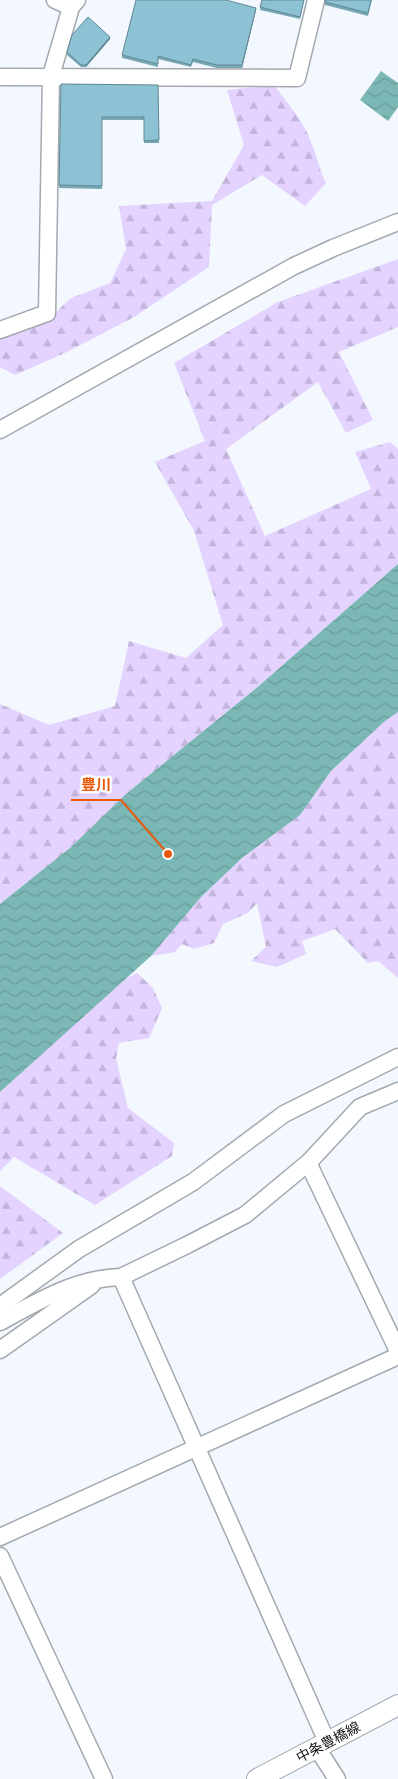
<svg xmlns="http://www.w3.org/2000/svg" width="398" height="1779" font-family="Poppins,'Noto Sans JP',sans-serif">
<style>
.forest{fill:url(#forest-firs)}
.water{fill:url(#water-waves)}
.lines{fill:none;stroke-linecap:round;stroke-linejoin:round}
.minor-casing{stroke:#a3a9ae;stroke-width:19}
.major-casing{stroke:#a3a9ae;stroke-width:22}
.minor{stroke:#fff;stroke-width:16}
.major{stroke:#fff;stroke-width:20}
.wall{fill:#78a7b6}
.shaded-wall{fill:#628894}
.building{fill:#8cc2d4;stroke:#628894}
.labels{text-anchor:middle;dominant-baseline:central;stroke-width:4.5;stroke-linejoin:round;paint-order:stroke}
.street-label{font-size:14px;fill:#0f1113;stroke:#fff}
.leader{fill:none;stroke:#e8590c;stroke-width:2}
.callout-dot{fill:#e8590c;stroke:#fff;stroke-width:2}
.callout-label{font-size:15px;text-anchor:middle;font-weight:bold;fill:#e8590c;stroke:#fff;stroke-width:4.5;stroke-linejoin:round;paint-order:stroke}
</style>
<defs>
<pattern id="forest-firs" width="22" height="20" patternUnits="userSpaceOnUse" patternTransform="scale(1.25)"><rect width="22" height="20" fill="#e4d3ff"/><path d="M5 1l3.5 6h-7zM16 11l3.5 6h-7z" fill="#c2b4da"/></pattern>
<pattern id="water-waves" width="16" height="10" patternUnits="userSpaceOnUse" patternTransform="scale(1.25)"><rect width="16" height="10" fill="#7bb7b4"/><path d="M0 5q4-4 8 0t8 0" fill="none" stroke="#699c9a"/></pattern>
</defs>
<rect width="100%" height="100%" fill="#f2f8fe"/>
<g class="forest">
<path d="M274 85C287 103 304 121 311 142 317 156 319 169 326 183L305 206 262 175 212 205 209 267 134 317 67 352 15 375 0 367V338L53 315 71 298 110 283 126 249 119 206 212 201 244 145 227 90Z"/>
<polygon points="398,259 398,327 339,352 373,420 346,433 318,382 226,449 265,536 371,489 355,452 390,442 398,449 398,564 260,685 126,794 71,847 0,904 0,704 49,725 115,706 129,641 186,658 223,625 194,531 155,462 205,441 174,363 278,302"/>
<polygon points="398,712 398,978 378,961 368,963 335,929 302,941 306,954 277,967 251,961 266,947 257,903 248,913 223,924 214,943 194,949 182,944 175,952 151,956 201,897 242,858 300,815 331,771 385,721"/>
<polygon points="137,973 153,988 162,1008 149,1038 119,1043 116,1058 128,1108 174,1143 172,1156 95,1205 14,1157 0,1171 0,1092 123,980"/>
<polygon points="0,1186 63,1233 0,1279"/>
</g>
<g class="water">
<polygon points="381,71 398,83 398,107 388,121 360,100"/>
<polygon points="398,564 398,712 385,721 331,771 300,815 242,858 201,897 151,956 0,1092 0,904 71,847 126,794 260,685"/>
</g>
<g class="lines">
<g class="minor-casing">
<g id="minor">
<polyline points="55,0 71,7"/>
<polyline points="0,77 297,78 316,0"/>
<polyline points="0,330 47,313 51,76 71,7 77,0"/>
<polyline points="0,430 294,266 333,248 398,222"/>
<polyline points="309,1162 312,1171 398,1351"/>
<polyline points="121,1277 187,1245 245,1215 309,1162 360,1107 398,1091"/>
<polyline points="0,1306 79,1249 193,1182 284,1114 398,1057"/>
<path d="M0 1322C39 1301 76 1278 121 1277L327 1742"/>
<polyline points="0,1350 92,1285"/>
<polyline points="0,1537 398,1356"/>
<polyline points="0,1556 104,1779"/>
<polyline points="317,1748 337,1779"/>
</g>
</g>
<g class="major-casing">
<polyline id="major" points="257,1779 398,1705"/>
</g>
<use href="#minor" class="minor"/>
<use href="#major" class="major"/>
</g>
<g class="wall">
<polygon points="262,0 304,0 300,19 260,10"/>
<polygon points="325,0 372,0 368,16 325,5"/>
<polygon points="256,10 242,68 217,68 193,62 191,67 158,59 158,67 122,58 122,55"/>
<polygon points="110,39 86,67 81,67 67,55 67,52"/>
<polygon points="61,84 158,85 159,143 144,143 144,120 102,120 102,189 59,188"/>
</g>
<g class="shaded-wall">
<polygon points="256,8 256,10 242,68 242,65"/>
<polygon points="110,37 110,39 86,67 86,65"/>
</g>
<g class="building">
<polygon points="136,0 226,0 256,8 242,65 217,65 193,59 191,65 158,56 158,64 122,55"/>
<polygon points="262,0 304,0 300,17 260,7"/>
<polygon points="325,0 371,0 368,13 325,2"/>
<polygon points="88,17 110,37 86,65 81,65 67,52 72,35"/>
<polygon points="61,84 158,85 159,140 144,141 144,117 102,117 102,186 59,185"/>
</g>
<g class="labels">
<g class="street-label">
<text transform="translate(328 1742) rotate(-28)">中条豊橋線</text>
</g>
</g>
<path class="leader" d="M168 854L121 800H71"/>
<circle class="callout-dot" cx="168" cy="854" r="5"/>
<g class="callout-label">
<text x="96" y="790">豊川</text>
</g>
</svg>
